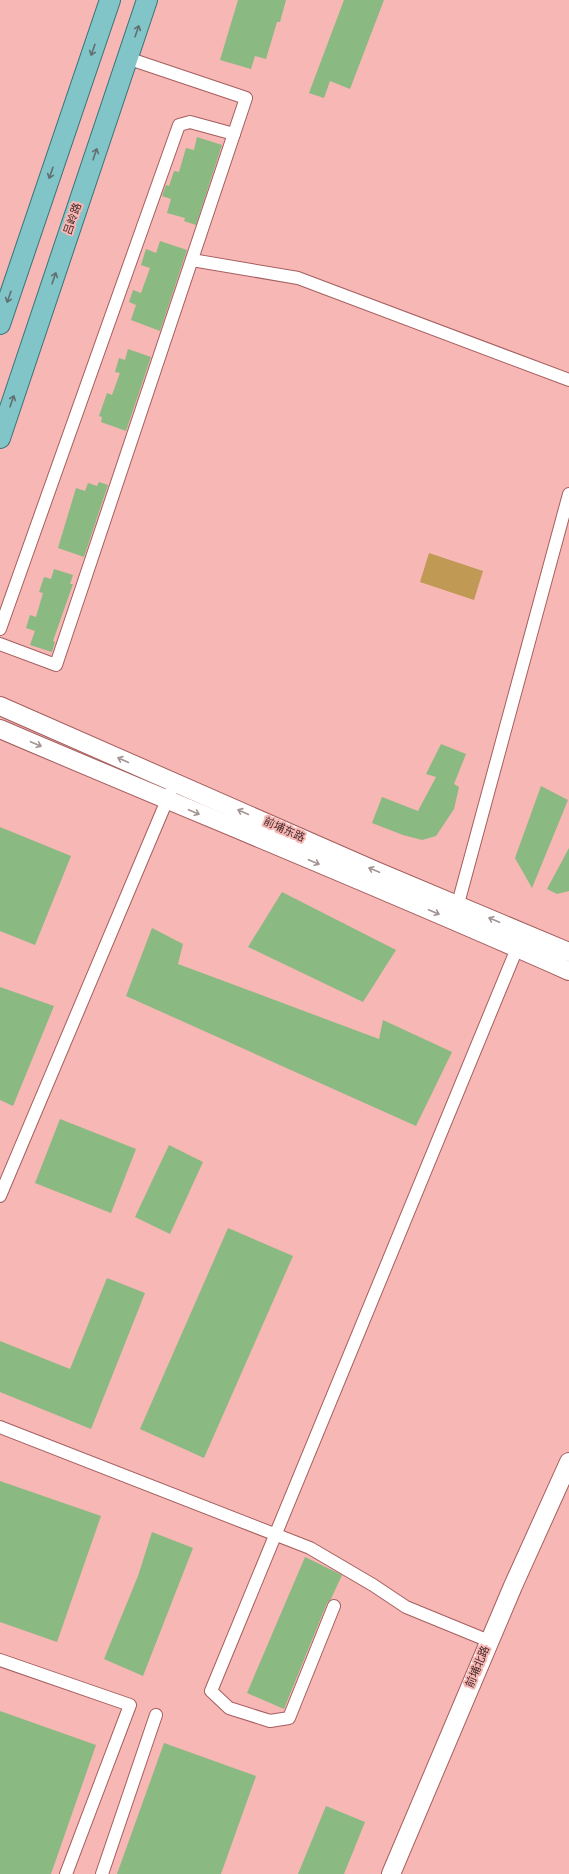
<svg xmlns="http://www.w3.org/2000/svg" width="569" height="1874" font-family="Overpass,'Noto Sans SC',sans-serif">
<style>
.green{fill:#c09a55}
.building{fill:#8ab981}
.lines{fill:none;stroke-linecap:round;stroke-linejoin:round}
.minor-casing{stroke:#a65e5e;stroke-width:14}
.secondary-casing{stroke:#a65e5e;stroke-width:20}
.primary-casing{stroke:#377579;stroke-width:22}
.minor{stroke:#fff;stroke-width:12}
.secondary{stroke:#fff;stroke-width:18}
.primary{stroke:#82c5c9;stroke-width:20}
.oneway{stroke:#616f70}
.oneway2{stroke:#a29493}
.labels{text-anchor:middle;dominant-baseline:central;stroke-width:4;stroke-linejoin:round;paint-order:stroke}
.street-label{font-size:11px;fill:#462827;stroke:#f6b7b5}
</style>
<rect width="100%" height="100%" fill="#f6b7b5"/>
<polygon class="green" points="429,553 483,571 474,600 420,582"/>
<g class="building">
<polygon points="238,0 286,0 280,22 277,22 266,59 255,56 251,69 220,60"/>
<polygon points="344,0 384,0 350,89 330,81 324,98 309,93"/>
<polygon points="197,137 222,145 196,225 184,221 185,218 167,213 171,199 162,196 166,185 169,186 174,171 179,172 186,148 194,150"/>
<polygon points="160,241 187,250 160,331 131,320 136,305 129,302 133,290 141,293 150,268 141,265 146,249 156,253"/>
<polygon points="128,349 151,357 126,431 101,422 102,417 99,416 107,393 112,395 120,373 115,372 119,358 125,360"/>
<polygon points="99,482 108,485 84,557 58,548 76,488 85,491 88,483 97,486"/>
<polygon points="54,569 73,575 70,584 73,584 53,641 55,642 52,652 30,645 35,631 26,628 30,615 36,617 43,593 39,592 44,577 51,579"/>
<polygon points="441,744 466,754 454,784 459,787 454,809 436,836 422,840 403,835 372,823 382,797 418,811 436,777 426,774"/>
<polygon points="541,786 568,800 532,888 515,858"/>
<polygon points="0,827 71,856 35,945 0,931"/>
<polygon points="569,848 569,891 557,894 547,889"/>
<polygon points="282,892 396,950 363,1002 248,947"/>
<polygon points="152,928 183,944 178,964 379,1039 383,1020 452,1052 416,1126 126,996"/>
<polygon points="0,987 54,1006 13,1106 0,1100"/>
<polygon points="60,1119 136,1149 111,1213 35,1183"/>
<polygon points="169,1145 203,1162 170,1234 135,1217"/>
<polygon points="228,1228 293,1256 204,1458 140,1429"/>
<polygon points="107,1278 145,1293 91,1429 0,1392 0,1341 70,1369"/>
<polygon points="0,1481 101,1516 57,1642 0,1622"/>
<polygon points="152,1532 193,1548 143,1676 104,1659 138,1576"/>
<polygon points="305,1557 342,1575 331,1599 327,1603 284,1709 247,1693"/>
<polygon points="0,1711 96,1745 51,1874 0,1874"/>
<polygon points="164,1743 256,1776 221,1874 117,1874"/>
<polygon points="326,1806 365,1822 344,1874 298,1874"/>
</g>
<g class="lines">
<g class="minor-casing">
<g id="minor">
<polyline points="192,260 298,278 569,380"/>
<polyline points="0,629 179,125 190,122 234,134"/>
<polyline points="0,644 56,665 246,98 127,58"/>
<polyline points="456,911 569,494"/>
<polyline points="0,1196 170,793"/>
<polyline points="0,1427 310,1548 373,1585 406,1607 489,1641"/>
<polyline points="334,1606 289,1718 270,1721 229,1708 211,1691 520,941"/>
<polyline points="0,1660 130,1705 66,1874"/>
<polyline points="102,1874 156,1715"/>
</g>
</g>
<g class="secondary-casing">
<g id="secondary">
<polyline points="0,706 376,871 569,952"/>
<path d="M0 729C189 810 381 887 569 971"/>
<polyline points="391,1874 513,1586 569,1462"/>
</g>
</g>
<g class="primary-casing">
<g id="primary">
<polyline points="0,324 110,0"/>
<polyline points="0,438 147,0"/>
</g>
</g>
<use href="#minor" class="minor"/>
<use href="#secondary" class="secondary"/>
<use href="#primary" class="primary"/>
</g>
<defs><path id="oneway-shaft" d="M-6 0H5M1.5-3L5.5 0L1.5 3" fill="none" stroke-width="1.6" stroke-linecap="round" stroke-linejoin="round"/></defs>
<g class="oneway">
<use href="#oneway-shaft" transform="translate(137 31) rotate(-71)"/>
<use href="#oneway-shaft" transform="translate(93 50) rotate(109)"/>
<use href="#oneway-shaft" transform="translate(95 154) rotate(-71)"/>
<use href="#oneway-shaft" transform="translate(51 173) rotate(109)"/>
<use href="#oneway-shaft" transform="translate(54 278) rotate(-71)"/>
<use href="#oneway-shaft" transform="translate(9 297) rotate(109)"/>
<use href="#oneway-shaft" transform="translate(12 401) rotate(-71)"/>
</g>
<g class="oneway2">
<use href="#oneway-shaft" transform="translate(36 744) rotate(23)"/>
<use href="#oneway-shaft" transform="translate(123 760) rotate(-156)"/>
<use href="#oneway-shaft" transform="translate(194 812) rotate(23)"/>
<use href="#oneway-shaft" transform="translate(243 812) rotate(-156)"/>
<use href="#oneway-shaft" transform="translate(314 862) rotate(23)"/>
<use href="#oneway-shaft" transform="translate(374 870) rotate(-157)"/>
<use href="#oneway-shaft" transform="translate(434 912) rotate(23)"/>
<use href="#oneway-shaft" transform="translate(494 920) rotate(-157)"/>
</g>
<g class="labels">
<g class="street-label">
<text transform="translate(73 219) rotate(-71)">吕岭路</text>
<text transform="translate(284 830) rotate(24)">前埔东路</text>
<text transform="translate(478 1667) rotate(-67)">前埔北路</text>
</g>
</g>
</svg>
